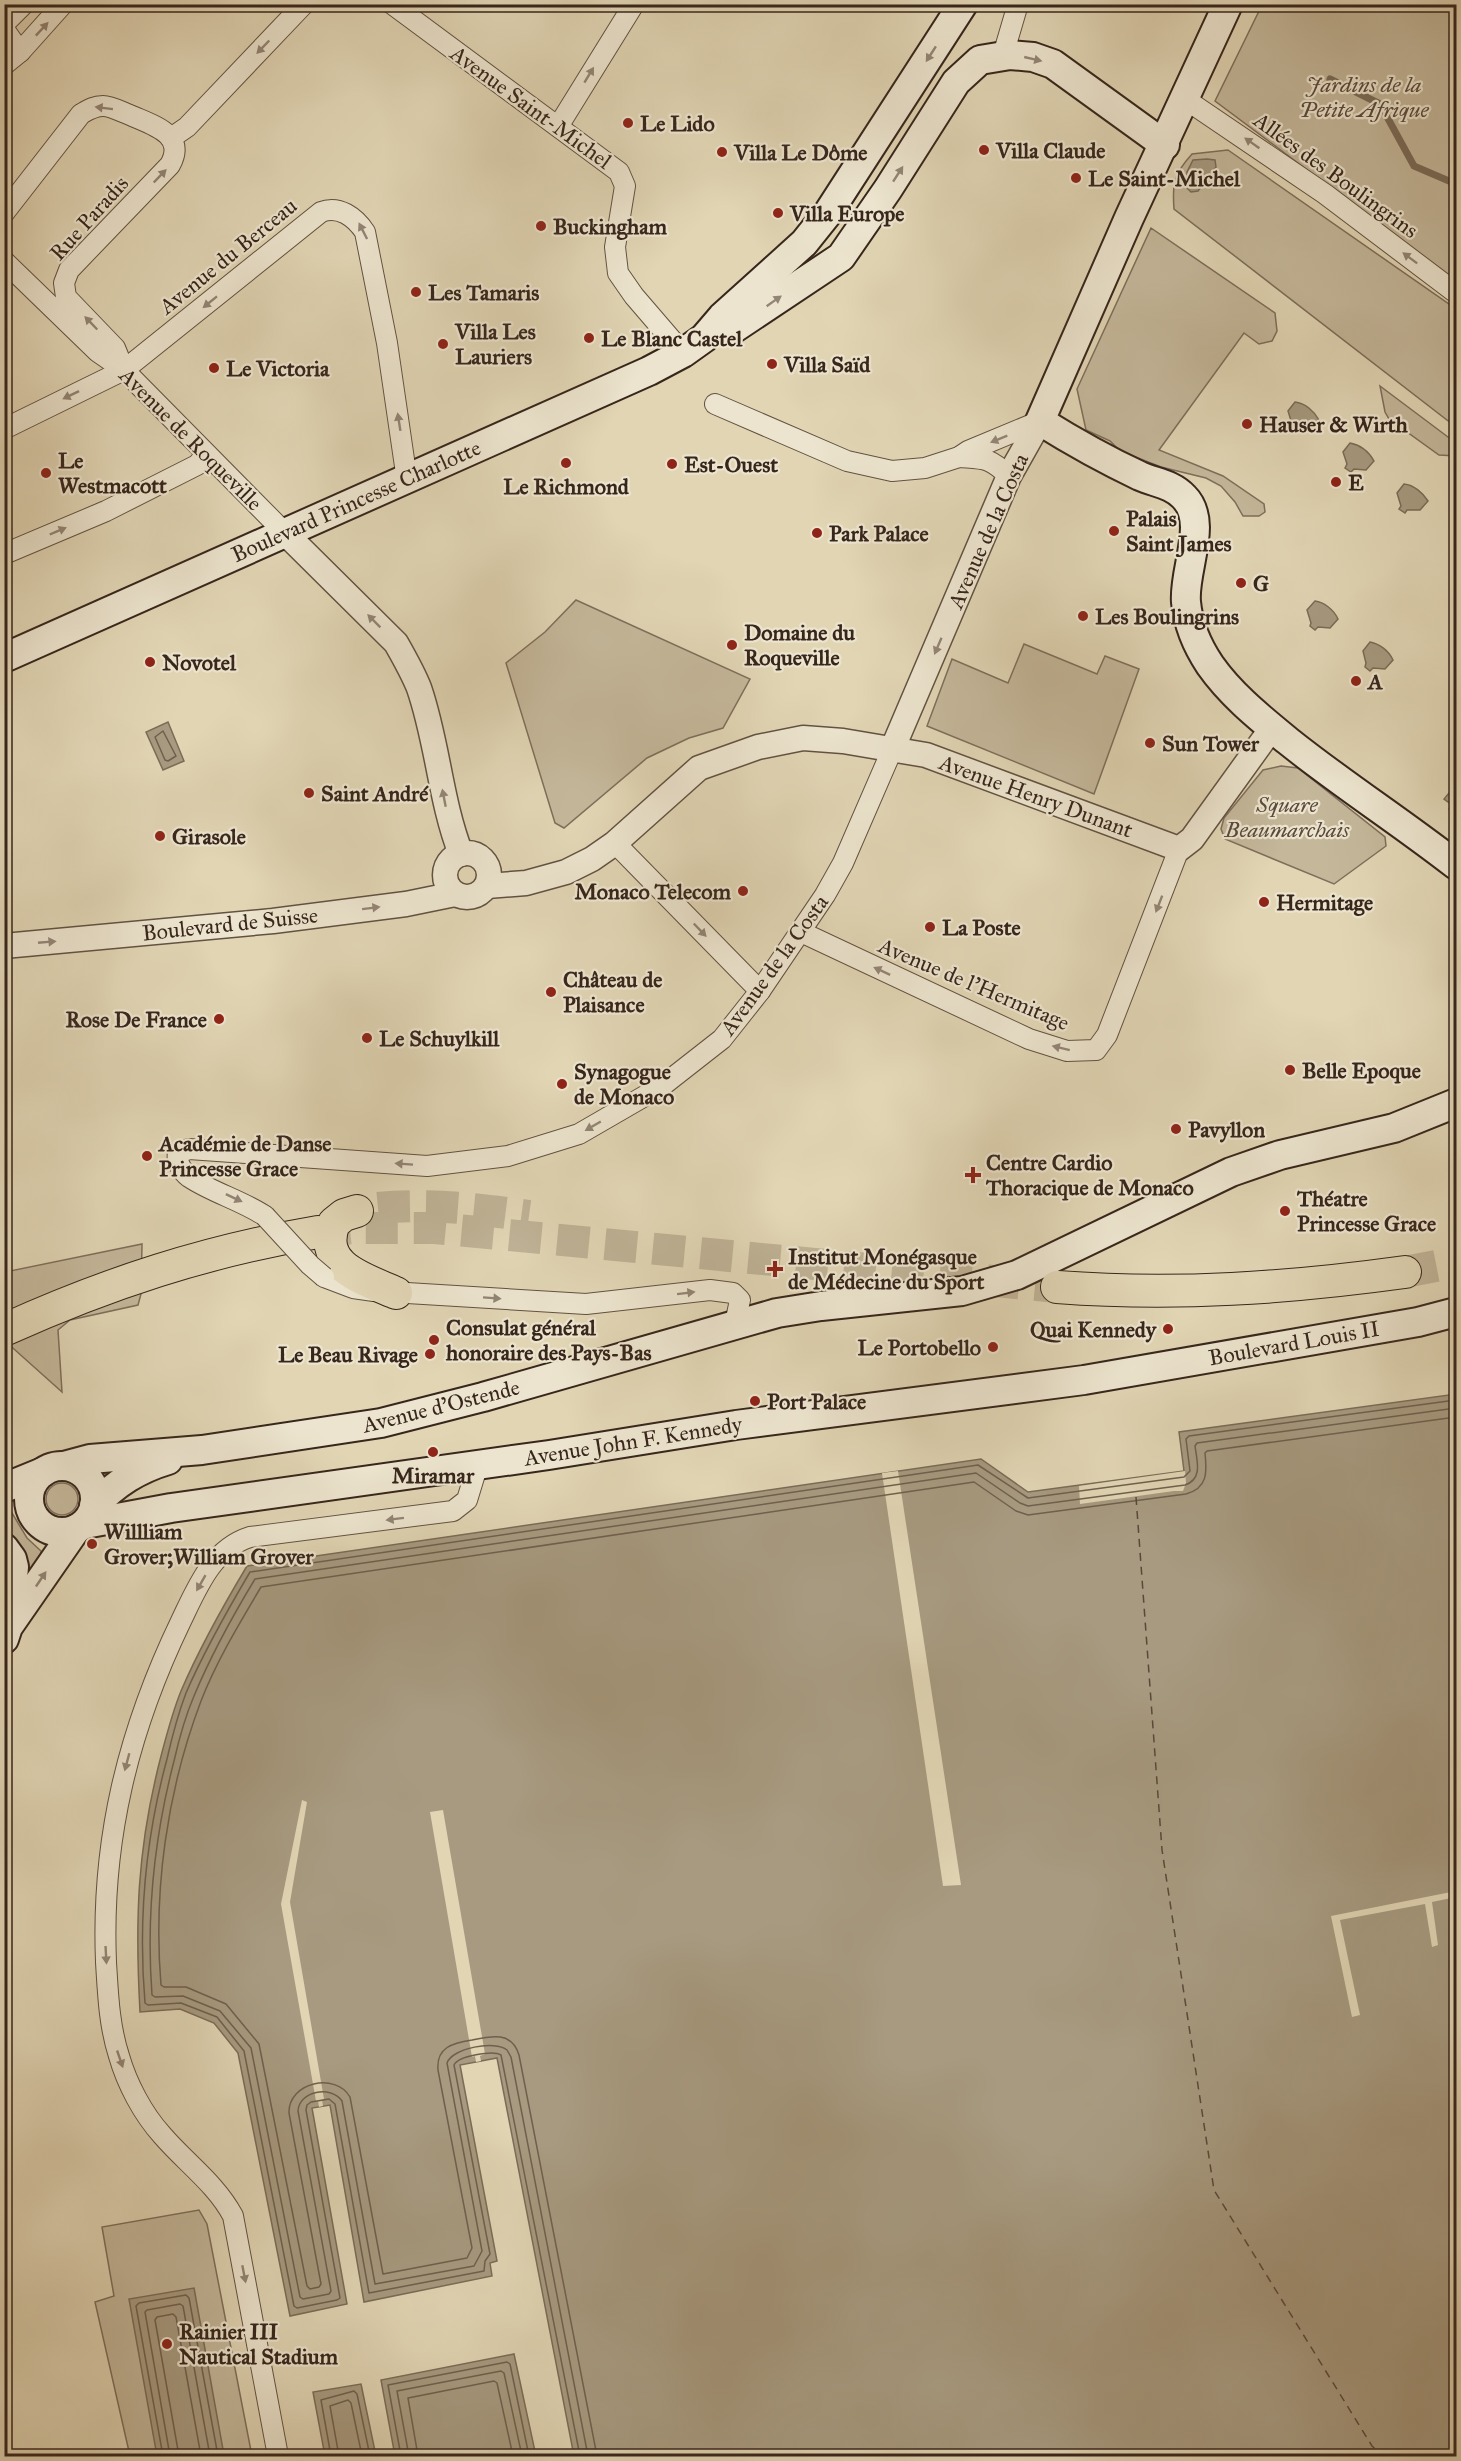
<svg xmlns="http://www.w3.org/2000/svg" width="1461" height="2461" font-family="'IM FELL Great Primer',serif">
<style>
.green{fill:#c4b79a;stroke:#7e6e5b;stroke-width:1.5}
.water{fill:#a79a80;stroke:#7a6c58;stroke-width:1.5}
.pier{fill:#e1d5b4}
.lines{fill:none;stroke-linecap:round;stroke-linejoin:round}
.shore{stroke:#6f604e;stroke-width:1.5}
.stream{stroke:#7a6c58;stroke-width:7}
.ferry{stroke:#59493a;stroke-width:1.5;stroke-dasharray:8 6;stroke-linecap:butt}
.primary-tunnel{stroke:#bfb296;stroke-width:32;stroke-dasharray:32 16;stroke-linecap:butt}
.minor-casing{stroke:#625242;stroke-width:22}
.tertiary-casing{stroke:#625242;stroke-width:27}
.secondary-casing{stroke:#37261c;stroke-width:32}
.primary-casing{stroke:#37261c;stroke-width:34}
.minor{stroke:#ece4ce;stroke-width:20}
.tertiary{stroke:#ece4ce;stroke-width:24}
.secondary{stroke:#ece4ce;stroke-width:28}
.primary{stroke:#e1d5b4;stroke-width:32}
.minor-bridge-casing{stroke:#625242;stroke-width:22;stroke-linecap:butt}
.minor-bridge{stroke:#ece4ce;stroke-width:20}
.oneway{fill:#928575}
.poi-dot{fill:#8f2418;stroke:#ece4ce;stroke-width:2}
.labels{text-anchor:middle;dominant-baseline:central;stroke-width:4.5;stroke-linejoin:round;paint-order:stroke}
.park-label{font-size:22px;font-style:italic;fill:#5a4a3c;stroke:#ece4ce}
.street-label{font-size:22px;fill:#37261c;stroke:#ece4ce}
.poi-label{font-size:22px;font-weight:bold;fill:#37261c;stroke:#ece4ce;text-anchor:start}
</style>
<rect width="100%" height="100%" fill="#e1d5b4"/>
<filter id="stains"><feTurbulence type="fractalNoise" baseFrequency=".00333" numOctaves="4"/><feColorMatrix values="0 0 0 0 .2 0 0 0 0 .09 0 0 0 0 .02 0 0 0 .5 -.17"/></filter>
<radialGradient id="worn" r=".72"><stop offset=".6" stop-color="#630" stop-opacity="0"/><stop offset="1" stop-color="#630" stop-opacity=".3"/></radialGradient>
<g class="green">
<polygon points="1262,5 1456,5 1456,281 1215,101"/>
<path d="M1228 150 1456 309V427L1174 209C1172 183 1174 174 1192 154Z"/>
<polygon points="1151,228 1275,313 1277,331 1272,341 1259,344 1244,333 1159,450 1223,476 1264,504 1265,512 1259,516 1243,516 1235,502 1221,486 1206,478 1161,467 1120,451 1110,441 1086,430 1077,389"/>
<polygon points="1380,386 1456,443 1456,456 1439,455 1389,419 1385,412"/>
<polygon points="576,600 750,679 723,728 689,738 647,758 564,828 555,823 506,663 545,632"/>
<polygon points="1024,644 1097,674 1105,656 1139,669 1094,794 927,726 952,659 1008,683"/>
<polygon points="1281,766 1298,768 1385,837 1386,846 1334,884 1225,839 1221,829 1224,818 1263,770"/>
<polygon points="142,1244 141,1294 138,1305 70,1320 58,1330 62,1392 5,1341 5,1272"/>
<circle cx="62" cy="1499" r="16"/>
<polygon points="9,1508 27,1538 41,1551 41,1556 28,1580 5,1535 4,1509"/>
<polygon points="199,2210 207,2224 252,2456 130,2456 95,2302 114,2296 102,2227"/>
</g>
<g class="water">
<polygon points="1207,159 1215,160 1216,167 1198,191 1191,192 1187,188 1187,172 1193,160"/>
<path d="M1295 402C1305 403 1314 411 1319 420L1311 429 1298 428 1296 431 1290 427 1292 424 1288 411Z"/>
<path d="M1350 443C1360 445 1369 452 1374 461L1366 470 1354 469 1351 472 1345 468 1347 464 1343 452Z"/>
<path d="M1404 484C1414 485 1423 493 1428 501L1420 510H1407L1405 513 1399 509 1401 506 1397 493Z"/>
<path d="M1315 601C1324 602 1334 610 1338 619L1330 628 1318 627 1315 630 1310 626 1311 623 1307 610Z"/>
<path d="M1370 642C1380 644 1389 651 1393 660L1385 669 1373 668 1370 671 1365 667 1366 663 1363 651Z"/>
<polygon points="168,722 184,761 163,770 146,732"/>
<polygon points="1454,787 1456,788 1456,815 1449,809 1452,805 1444,799"/>
<path d="M1456 1394V2456H574L497 2058 460 2065 497 2261 490 2263 492 2276 364 2302 330 2105 312 2108 347 2304 290 2316 238 2053 214 2023 180 2009 140 2012C135 1920 137 1850 160 1760 166 1737 172 1713 181 1691 200 1647 223 1606 247 1566L981 1459 1028 1492 1184 1471 1179 1432Z"/>
<polygon points="194,2288 224,2455 157,2456 129,2299"/>
<polygon points="514,2354 536,2456 395,2456 381,2380"/>
<polygon points="361,2384 376,2456 325,2456 313,2392"/>
</g>
<g class="pier">
<polygon points="898,1471 961,1885 943,1886 882,1473"/>
<polygon points="1185,1471 1186,1483 1183,1491 1174,1491 1080,1504 1079,1486"/>
<polygon points="302,1800 307,1802 290,1902 324,2099 322,2100 323,2106 319,2107 318,2101 316,2101 281,1904"/>
<polygon points="443,1810 485,2054 480,2056 481,2061 476,2062 475,2056 472,2057 430,1812"/>
<polygon points="1456,1891 1456,1897 1432,1902 1438,1945 1432,1947 1425,1904 1340,1920 1360,2015 1352,2017 1331,1916"/>
</g>
<g class="lines">
<g class="shore">
<polygon points="163,731 176,756 168,761 165,760 155,737"/>
<polyline points="163,2456 136,2306 139,2303 186,2295 189,2298 218,2456"/>
<polyline points="170,2456 145,2312 147,2310 180,2304 183,2306 210,2456"/>
<polyline points="179,2456 155,2320 157,2317 173,2314 176,2317 201,2456"/>
<polyline points="331,2456 321,2400 354,2391 357,2394 370,2456"/>
<polyline points="339,2456 330,2406 348,2400 351,2403 362,2456"/>
<polyline points="401,2456 388,2385 507,2362 510,2364 529,2456"/>
<polyline points="409,2456 397,2391 501,2371 504,2373 522,2456"/>
<polyline points="418,2456 408,2398 494,2381 497,2383 513,2456"/>
<path d="M580 2456 501 2055C493 2050 458 2056 454 2065L490 2254 485 2261 484 2271 369 2293 335 2104 329 2099 311 2102 307 2105 306 2110 340 2298 337 2300 297 2308 294 2306 244 2051 217 2017 181 2003 148 2005 145 2003C138 1920 145 1840 167 1759 172 1737 178 1714 186 1693 204 1651 227 1611 250 1572L978 1465 1028 1498 1184 1477 1190 1471 1186 1439 1189 1436 1456 1400"/>
<path d="M588 2456 511 2057 507 2050C495 2040 452 2048 447 2063L482 2251 474 2266 375 2284 342 2101C331 2085 299 2091 298 2111L331 2291 329 2294 303 2299 300 2297 251 2048 220 2011 183 1996 155 1997 152 1995C146 1915 154 1838 174 1761 179 1739 185 1717 194 1696 211 1655 232 1617 255 1579L976 1473 1020 1503 1028 1506 1185 1485C1203 1479 1197 1461 1195 1446L1197 1443 1456 1408"/>
<path d="M597 2456 519 2055C512 2031 491 2036 472 2040 453 2043 436 2047 438 2070L472 2248 467 2258 383 2274 350 2097C336 2072 288 2082 289 2113L321 2284 319 2287 310 2289 307 2286 259 2044 226 2004 186 1987H164L161 1985C153 1890 167 1791 201 1701 216 1662 239 1624 261 1587L974 1482 1016 1511 1028 1515 1186 1494C1208 1488 1207 1472 1205 1453L1207 1451 1456 1417"/>
</g>
<polyline class="stream" points="1330,79 1380,104 1414,166 1456,184"/>
<polyline class="ferry" points="1136,1497 1162,1850 1214,2190 1372,2446 1383,2456"/>
<g class="primary-tunnel">
<path d="M378 1208C429 1203 478 1209 529 1216"/>
<polyline points="318,1232 353,1228 435,1228 1057,1287"/>
<polyline points="1405,1272 1456,1262"/>
</g>
<g class="minor-casing">
<g id="minor">
<polyline points="392,4 619,172 625,186 615,247 618,273 634,296 683,353"/>
<polyline points="4,24 24,4"/>
<polyline points="4,29 20,52"/>
<polyline points="1003,55 1018,4"/>
<polyline points="4,65 20,52 63,4"/>
<polyline points="1185,99 1325,194 1456,293"/>
<polyline points="559,125 634,4"/>
<polyline points="171,138 187,127 304,4"/>
<path d="M4 213 81 114C88 110 94 106 103 106 111 106 122 112 130 115 152 125 187 134 170 165L69 270 64 283 66 297 115 348 124 370"/>
<polyline points="4,261 98,352 124,370 285,533"/>
<polyline points="715,404 847,461 892,471 925,468 959,457 968,451 1040,421"/>
<path d="M4 429 124 370 321 212C339 205 355 217 365 232L387 343 407 480"/>
<path d="M959 457C985 459 989 457 1009 476"/>
<polyline points="4,554 106,511 197,465 206,455"/>
<polyline points="615,843 760,991"/>
<polyline points="801,932 1029,1039 1067,1051 1096,1050 1107,1035 1179,849"/>
<path d="M265 1216C241 1200 213 1193 189 1177 182 1172 176 1161 178 1153L189 1149 427 1166 508 1156 579 1134 662 1086 722 1039 760 991 825 895 843 863 892 750"/>
<polyline points="324,1277 353,1288 374,1291 586,1304 710,1290 733,1293 740,1300 736,1319 726,1326"/>
<path d="M278 2456 233 2216C216 2184 186 2163 162 2135 143 2114 127 2084 119 2056 109 2025 108 1994 106 1962 101 1840 128 1731 181 1621 197 1588 212 1549 250 1537L453 1511 467 1500 478 1464"/>
</g>
</g>
<g class="tertiary-casing">
<g id="tertiary">
<path d="M285 533 396 643C404 657 413 673 419 688 438 743 440 800 461 854"/>
<polyline points="892,750 1009,476 1040,421"/>
<circle cx="467" cy="875" r="22"/>
<polyline points="487,886 526,883 566,872 592,859 615,843 699,768 758,747 803,738 843,741 926,755 1179,849 1192,839 1272,728"/>
<polyline points="4,946 273,921 406,904 455,894"/>
</g>
</g>
<g class="secondary-casing">
<g id="secondary">
<path d="M1228 4 1129 218 1040 421C1072 441 1106 460 1140 476 1156 483 1172 484 1184 497 1209 522 1183 570 1186 602 1188 624 1198 647 1210 665 1231 695 1260 718 1288 741 1343 785 1401 822 1456 865"/>
<polyline points="726,331 733,329 841,257 888,189 956,82 980,60 1010,55 1033,57 1053,64 1165,145"/>
<polyline points="4,658 649,371 683,353 704,338 722,317 804,243 828,213 963,4"/>
<polyline points="64,1466 90,1459 202,1450 381,1423 483,1397 777,1313 821,1306 962,1291 1017,1275 1231,1172 1280,1155 1394,1128 1456,1103"/>
<circle cx="62" cy="1499" r="33"/>
<polyline points="4,1488 43,1472"/>
<path d="M94 1506C116 1483 138 1469 168 1460"/>
<polyline points="85,1524 171,1508 549,1455 736,1425 1084,1380 1418,1322 1456,1312"/>
<polyline points="4,1548 12,1559 14,1567 9,1622"/>
<polyline points="4,1639 8,1627 76,1529"/>
</g>
</g>
<g class="primary-casing">
<g id="primary">
<path d="M357 1211 344 1215 334 1223C317 1267 365 1279 396 1293"/>
<path d="M1057 1287C1175 1296 1289 1288 1405 1272"/>
<path d="M4 1330C108 1283 206 1251 318 1232"/>
</g>
</g>
<use href="#minor" class="minor"/>
<use href="#tertiary" class="tertiary"/>
<use href="#secondary" class="secondary"/>
<use href="#primary" class="primary"/>
<g class="minor-bridge-casing">
<polyline id="minor-bridge" points="265,1216 310,1265 324,1277"/>
</g>
<use href="#minor-bridge" class="minor-bridge"/>
</g>
<defs><path id="oneway-solid" d="M-6-.8H1V-3.2L6.5 0L1 3.2V.8H-6Z" transform="scale(1.5)"/></defs>
<g class="oneway">
<use href="#oneway-solid" transform="translate(42 29) rotate(-47)"/>
<use href="#oneway-solid" transform="translate(263 47) rotate(134)"/>
<use href="#oneway-solid" transform="translate(931 54) rotate(123)"/>
<use href="#oneway-solid" transform="translate(1033 59) rotate(13)"/>
<use href="#oneway-solid" transform="translate(589 75) rotate(-59)"/>
<use href="#oneway-solid" transform="translate(104 108) rotate(-173)"/>
<use href="#oneway-solid" transform="translate(1252 143) rotate(-145)"/>
<use href="#oneway-solid" transform="translate(898 174) rotate(-57)"/>
<use href="#oneway-solid" transform="translate(160 176) rotate(-46)"/>
<use href="#oneway-solid" transform="translate(363 231) rotate(-117)"/>
<use href="#oneway-solid" transform="translate(1410 258) rotate(-143)"/>
<use href="#oneway-solid" transform="translate(774 301) rotate(-35)"/>
<use href="#oneway-solid" transform="translate(210 302) rotate(141)"/>
<use href="#oneway-solid" transform="translate(91 323) rotate(-134)"/>
<use href="#oneway-solid" transform="translate(71 395) rotate(154)"/>
<use href="#oneway-solid" transform="translate(399 422) rotate(-99)"/>
<use href="#oneway-solid" transform="translate(999 439) rotate(158)"/>
<use href="#oneway-solid" transform="translate(58 531) rotate(-23)"/>
<use href="#oneway-solid" transform="translate(374 621) rotate(-135)"/>
<use href="#oneway-solid" transform="translate(938 646) rotate(113)"/>
<use href="#oneway-solid" transform="translate(444 798) rotate(-101)"/>
<use href="#oneway-solid" transform="translate(1159 904) rotate(111)"/>
<use href="#oneway-solid" transform="translate(371 908) rotate(-7)"/>
<use href="#oneway-solid" transform="translate(700 930) rotate(46)"/>
<use href="#oneway-solid" transform="translate(47 942) rotate(-5)"/>
<use href="#oneway-solid" transform="translate(882 971) rotate(-155)"/>
<use href="#oneway-solid" transform="translate(1061 1048) rotate(-166)"/>
<use href="#oneway-solid" transform="translate(593 1126) rotate(150)"/>
<use href="#oneway-solid" transform="translate(404 1164) rotate(-176)"/>
<use href="#oneway-solid" transform="translate(234 1198) rotate(25)"/>
<use href="#oneway-solid" transform="translate(686 1293) rotate(-7)"/>
<use href="#oneway-solid" transform="translate(492 1298) rotate(4)"/>
<use href="#oneway-solid" transform="translate(395 1519) rotate(173)"/>
<use href="#oneway-solid" transform="translate(41 1579) rotate(-56)"/>
<use href="#oneway-solid" transform="translate(201 1583) rotate(120)"/>
<use href="#oneway-solid" transform="translate(127 1762) rotate(105)"/>
<use href="#oneway-solid" transform="translate(106 1955) rotate(87)"/>
<use href="#oneway-solid" transform="translate(120 2059) rotate(71)"/>
<use href="#oneway-solid" transform="translate(244 2274) rotate(79)"/>
</g>
<g class="poi-dot">
<circle cx="628" cy="123" r="6"/>
<circle cx="984" cy="150" r="6"/>
<circle cx="722" cy="152" r="6"/>
<circle cx="1076" cy="178" r="6"/>
<circle cx="778" cy="213" r="6"/>
<circle cx="541" cy="226" r="6"/>
<circle cx="416" cy="292" r="6"/>
<circle cx="589" cy="338" r="6"/>
<circle cx="443" cy="344" r="6"/>
<circle cx="772" cy="364" r="6"/>
<circle cx="214" cy="368" r="6"/>
<circle cx="1247" cy="424" r="6"/>
<circle cx="566" cy="463" r="6"/>
<circle cx="672" cy="464" r="6"/>
<circle cx="46" cy="473" r="6"/>
<circle cx="1336" cy="482" r="6"/>
<circle cx="1114" cy="531" r="6"/>
<circle cx="817" cy="533" r="6"/>
<circle cx="1241" cy="583" r="6"/>
<circle cx="1083" cy="616" r="6"/>
<circle cx="732" cy="645" r="6"/>
<circle cx="150" cy="662" r="6"/>
<circle cx="1356" cy="681" r="6"/>
<circle cx="1150" cy="743" r="6"/>
<circle cx="309" cy="793" r="6"/>
<circle cx="160" cy="836" r="6"/>
<circle cx="743" cy="891" r="6"/>
<circle cx="1264" cy="902" r="6"/>
<circle cx="930" cy="927" r="6"/>
<circle cx="551" cy="992" r="6"/>
<circle cx="219" cy="1019" r="6"/>
<circle cx="367" cy="1038" r="6"/>
<circle cx="1290" cy="1070" r="6"/>
<circle cx="562" cy="1084" r="6"/>
<circle cx="1176" cy="1129" r="6"/>
<circle cx="147" cy="1156" r="6"/>
<path d="M970 1166h6v6h6v6h-6v6h-6v-6h-6v-6h6z"/>
<circle cx="1285" cy="1211" r="6"/>
<path d="M772 1260h6v6h6v6h-6v6h-6v-6h-6v-6h6z"/>
<circle cx="1168" cy="1329" r="6"/>
<circle cx="434" cy="1340" r="6"/>
<circle cx="993" cy="1347" r="6"/>
<circle cx="430" cy="1354" r="6"/>
<circle cx="755" cy="1401" r="6"/>
<circle cx="433" cy="1452" r="6"/>
<circle cx="92" cy="1544" r="6"/>
<circle cx="167" cy="2344" r="6"/>
</g>
<g class="labels">
<g class="park-label">
<text x="1364" y="84">Jardins de la<tspan x="1364" dy="25">Petite Afrique</tspan></text>
<text x="1287" y="804">Square<tspan x="1287" dy="25">Beaumarchais</tspan></text>
</g>
<g class="street-label">
<text transform="translate(531 107) rotate(36)">Avenue Saint-Michel</text>
<text transform="translate(1336 175) rotate(36)">Allées des Boulingrins</text>
<text transform="translate(89 218) rotate(-48)">Rue Paradis</text>
<text transform="translate(228 256) rotate(-39)">Avenue du Berceau</text>
<text transform="translate(191 439) rotate(45)">Avenue de Roqueville</text>
<text transform="translate(356 501) rotate(-24)">Boulevard Princesse Charlotte</text>
<text transform="translate(988 531) rotate(-66)">Avenue de la Costa</text>
<text transform="translate(1036 796) rotate(20)">Avenue Henry Dunant</text>
<text transform="translate(230 924) rotate(-6)">Boulevard de Suisse</text>
<text transform="translate(774 965) rotate(-54)">Avenue de la Costa</text>
<text transform="translate(974 984) rotate(23)">Avenue de l'Hermitage</text>
<text transform="translate(1294 1343) rotate(-10)">Boulevard Louis II</text>
<text transform="translate(441 1406) rotate(-14)">Avenue d'Ostende</text>
<text transform="translate(633 1441) rotate(-9)">Avenue John F. Kennedy</text>
</g>
<g class="poi-label">
<text x="640" y="123">Le Lido</text>
<text x="996" y="150">Villa Claude</text>
<text x="734" y="152">Villa Le Dôme</text>
<text x="1088" y="178">Le Saint-Michel</text>
<text x="790" y="213">Villa Europe</text>
<text x="553" y="226">Buckingham</text>
<text x="428" y="292">Les Tamaris</text>
<text x="455" y="331">Villa Les<tspan x="455" dy="25">Lauriers</tspan></text>
<text x="601" y="338">Le Blanc Castel</text>
<text x="784" y="364">Villa Saïd</text>
<text x="226" y="368">Le Victoria</text>
<text x="1259" y="424">Hauser &amp; Wirth</text>
<text x="58" y="460">Le<tspan x="58" dy="25">Westmacott</tspan></text>
<text x="684" y="464">Est-Ouest</text>
<text x="1348" y="482">E</text>
<text x="566" y="486" text-anchor="middle">Le Richmond</text>
<text x="1126" y="518">Palais<tspan x="1126" dy="25">Saint James</tspan></text>
<text x="829" y="533">Park Palace</text>
<text x="1253" y="583">G</text>
<text x="1095" y="616">Les Boulingrins</text>
<text x="744" y="632">Domaine du<tspan x="744" dy="25">Roqueville</tspan></text>
<text x="162" y="662">Novotel</text>
<text x="1368" y="681">A</text>
<text x="1162" y="743">Sun Tower</text>
<text x="321" y="793">Saint André</text>
<text x="172" y="836">Girasole</text>
<text x="731" y="891" text-anchor="end">Monaco Telecom</text>
<text x="1276" y="902">Hermitage</text>
<text x="942" y="927">La Poste</text>
<text x="563" y="979">Château de<tspan x="563" dy="25">Plaisance</tspan></text>
<text x="207" y="1019" text-anchor="end">Rose De France</text>
<text x="379" y="1038">Le Schuylkill</text>
<text x="1302" y="1070">Belle Epoque</text>
<text x="574" y="1071">Synagogue<tspan x="574" dy="25">de Monaco</tspan></text>
<text x="1188" y="1129">Pavyllon</text>
<text x="159" y="1143">Académie de Danse<tspan x="159" dy="25">Princesse Grace</tspan></text>
<text x="986" y="1162">Centre Cardio<tspan x="986" dy="25">Thoracique de Monaco</tspan></text>
<text x="1297" y="1198">Théatre<tspan x="1297" dy="25">Princesse Grace</tspan></text>
<text x="788" y="1256">Institut Monégasque<tspan x="788" dy="25">de Médecine du Sport</tspan></text>
<text x="446" y="1327">Consulat général<tspan x="446" dy="25">honoraire des Pays-Bas</tspan></text>
<text x="1156" y="1329" text-anchor="end">Quai Kennedy</text>
<text x="981" y="1347" text-anchor="end">Le Portobello</text>
<text x="418" y="1354" text-anchor="end">Le Beau Rivage</text>
<text x="767" y="1401">Port Palace</text>
<text x="433" y="1475" text-anchor="middle">Miramar</text>
<text x="104" y="1531">Willliam<tspan x="104" dy="25">Grover;William Grover</tspan></text>
<text x="179" y="2331">Rainier III<tspan x="179" dy="25">Nautical Stadium</tspan></text>
</g>
</g>
<rect width="1461" height="2461" fill="none" stroke="#e1d5b4" stroke-width="24"/>
<rect x="6" y="6" width="1449" height="2449" fill="none" stroke="#37261c" stroke-width="3"/>
<rect x="12" y="12" width="1437" height="2437" fill="none" stroke="#37261c" stroke-width="1.5"/>
<rect width="100%" height="100%" filter="url(#stains)"/>
<rect width="100%" height="100%" fill="url(#worn)"/>
</svg>
